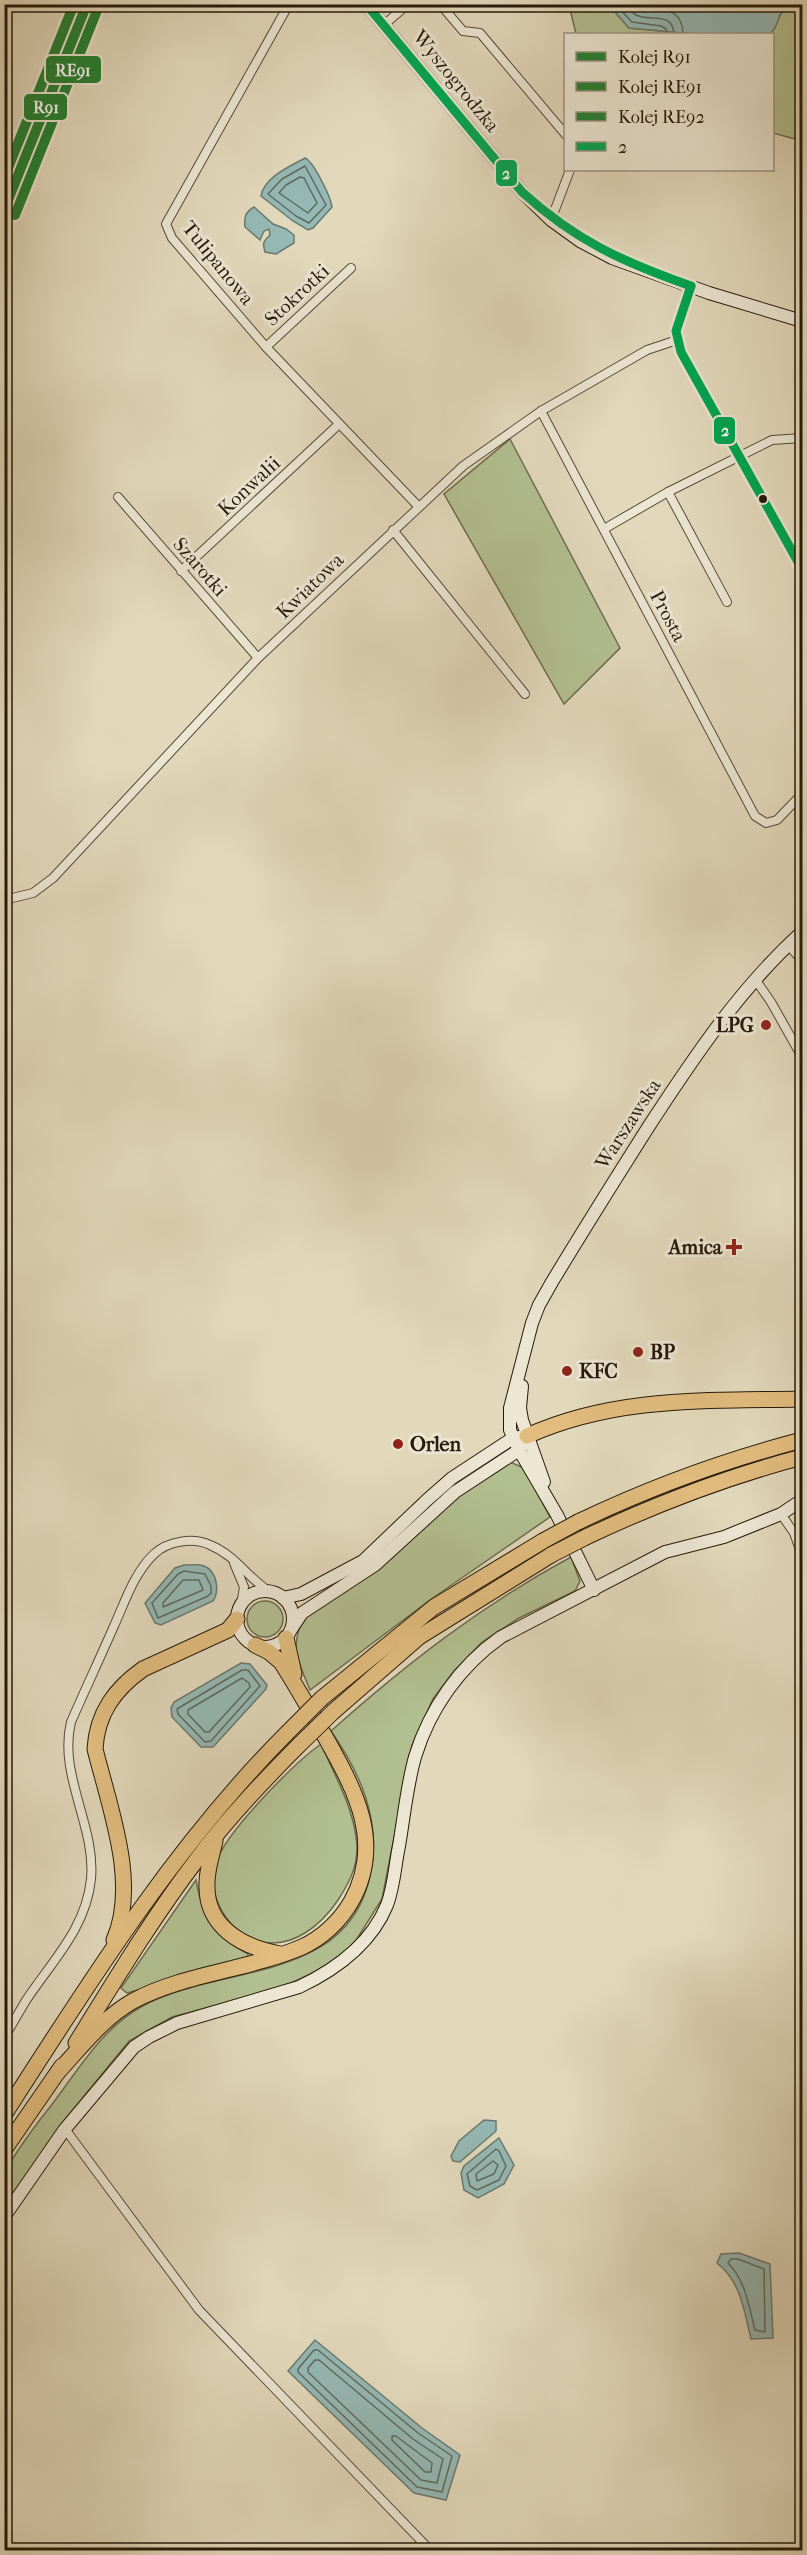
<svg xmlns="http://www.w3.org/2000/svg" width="807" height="2555" font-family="'IM FELL French Canon',serif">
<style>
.green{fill:#b2bf91;stroke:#6c6c4d;stroke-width:1.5}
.water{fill:#95b9b5;stroke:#697970;stroke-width:1.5}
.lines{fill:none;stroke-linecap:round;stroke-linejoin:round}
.shore{stroke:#5e695f;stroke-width:1.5}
.street-casing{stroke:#554936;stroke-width:10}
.secondary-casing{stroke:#261909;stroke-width:14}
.highway-casing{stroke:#261909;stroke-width:17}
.street{stroke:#ece6d3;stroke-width:8}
.secondary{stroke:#ece6d3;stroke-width:12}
.highway{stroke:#e1bc7e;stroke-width:15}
.rail{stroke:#261909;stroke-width:3;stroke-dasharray:10 10;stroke-linecap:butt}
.highway-bridge-casing{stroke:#261909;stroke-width:17;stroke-linecap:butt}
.highway-bridge{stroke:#e1bc7e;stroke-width:15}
.bus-1-casing{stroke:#ece6d3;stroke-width:14}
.bus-1{stroke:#00a651;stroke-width:9}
.rail-1-casing{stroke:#ece6d3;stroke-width:15}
.rail-2-casing{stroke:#ece6d3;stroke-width:15}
.rail-3-casing{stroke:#ece6d3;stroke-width:15}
.rail-1{stroke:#238132;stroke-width:10}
.rail-2{stroke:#238132;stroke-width:10}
.rail-3{stroke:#238132;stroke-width:10}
.bus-dot{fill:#261909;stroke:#ece6d3;stroke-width:2}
.poi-dot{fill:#8f2418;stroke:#ece6d3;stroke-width:2}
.labels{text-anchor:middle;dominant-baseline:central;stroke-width:6;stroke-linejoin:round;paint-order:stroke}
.street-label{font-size:20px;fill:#261909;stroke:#ece6d3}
.poi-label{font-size:20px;font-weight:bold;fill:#261909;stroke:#ece6d3;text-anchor:start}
.line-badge{stroke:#ece6d3;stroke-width:2}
.badge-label{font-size:16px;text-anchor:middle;font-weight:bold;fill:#fff}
</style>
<rect width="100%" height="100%" fill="#e2d9bc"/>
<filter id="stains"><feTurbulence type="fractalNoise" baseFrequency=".00333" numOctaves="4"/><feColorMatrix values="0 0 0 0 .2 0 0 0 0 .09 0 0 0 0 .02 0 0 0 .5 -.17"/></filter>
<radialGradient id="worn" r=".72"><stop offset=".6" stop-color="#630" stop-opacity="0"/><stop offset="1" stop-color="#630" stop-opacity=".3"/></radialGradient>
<g class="green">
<polygon points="569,5 609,5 629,28 694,34 576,34"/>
<path d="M794 6 802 9V141L773 133 772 34H770C781 24 775 10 794 6Z"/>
<polygon points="510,439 620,648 564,704 444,494"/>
<path d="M510 1462 524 1468 550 1517 430 1600 310 1690C298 1661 289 1647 304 1617L437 1511Z"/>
<path d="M571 1557 580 1581 575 1591 519 1618 482 1642 453 1672 433 1699 412 1745 382 1899 355 1942 332 1964 280 1988 172 2017 129 2041 67 2117 5 2206C5 2197 2 2184 5 2174 7 2163 41 2118 50 2107 78 2071 100 2030 141 2007 220 1963 351 1985 371 1871 381 1819 360 1773 331 1731 406 1664 482 1605 571 1557Z"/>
<circle cx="265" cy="1619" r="18"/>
<path d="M321 1744C334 1774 352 1805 356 1837 360 1862 351 1880 338 1900 322 1924 294 1948 263 1942 228 1935 205 1895 216 1862 227 1831 294 1763 321 1744Z"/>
<path d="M196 1880C203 1918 214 1936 248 1954V1960L127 1993 121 1988Z"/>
</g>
<g class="water">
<path d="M802 4V9C773 1 784 22 770 34H694L629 28 609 5Z"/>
<path d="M305 158C313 161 331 197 332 207L313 228 308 230 293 221 261 196C264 177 291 166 305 158Z"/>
<path d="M254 207 273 224 286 229 294 235V243L276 254 265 252C262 242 264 241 270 235L269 229 264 231 260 240 245 227C244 218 245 212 254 207Z"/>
<path d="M184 1565C190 1565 198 1564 204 1566 217 1571 220 1591 213 1601L161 1625 155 1623 145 1603 175 1568Z"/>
<polygon points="241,1663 250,1664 267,1685 266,1689 213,1747 201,1747 172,1717 171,1708 174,1702"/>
<polygon points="484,2120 496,2121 496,2131 460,2162 453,2161 451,2156 459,2141"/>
<polygon points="499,2138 514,2165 504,2184 478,2198 464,2190 461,2173 464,2166"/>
<path d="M739 2253 770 2264 773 2338 751 2339C744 2310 741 2282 717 2263L721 2254Z"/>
<polygon points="315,2340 422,2428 460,2455 446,2500 414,2493 288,2371"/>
</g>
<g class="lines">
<g class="shore">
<polyline points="615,4 632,22 661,26 666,29 667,34"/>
<path d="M626 4C628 7 632 13 636 15 650 22 673 11 674 34"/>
<path d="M638 4C656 14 682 2 683 34"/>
<polygon points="305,166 326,205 309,223 296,216 268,194 282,179"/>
<polygon points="300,177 304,178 317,203 308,213 279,193 286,185"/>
<polygon points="184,1571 205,1574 211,1586 211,1593 208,1596 158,1618 152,1603 178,1574"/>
<polygon points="183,1580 199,1580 203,1590 163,1607 163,1603"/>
<polygon points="242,1670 248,1670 260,1686 211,1741 205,1742 178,1714 177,1709"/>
<polygon points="242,1678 249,1683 250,1687 209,1732 205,1732 188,1714 188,1710"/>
<polygon points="496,2149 499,2151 506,2166 499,2180 477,2190 470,2186 467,2174"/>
<polygon points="493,2161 498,2165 494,2174 477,2181 476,2174"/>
<path d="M731 2259H738L764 2269 765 2332 755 2330C749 2307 746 2281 728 2263Z"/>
<polygon points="314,2350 318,2350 418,2433 452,2456 442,2492 417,2487 298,2372 298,2369"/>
<polygon points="315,2360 319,2360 413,2439 443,2459 437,2483 421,2480 308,2372 308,2368"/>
<polygon points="392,2436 396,2436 432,2463 431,2472 425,2472 392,2440"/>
</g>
<g class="street-casing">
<g id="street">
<polyline points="289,4 166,224 172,238 266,347 418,506"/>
<polyline points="440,4 463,31 480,33 566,135"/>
<polyline points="385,24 408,4"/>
<polyline points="551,220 570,170"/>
<polyline points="691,286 676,331 681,352 802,569"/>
<polyline points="266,347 351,268"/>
<polyline points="541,411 755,816 766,823 777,820 802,794"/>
<polyline points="668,492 727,602"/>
<polyline points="118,497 258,658"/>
<polyline points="604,529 668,492 772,440 802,438"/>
<polyline points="393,530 525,694"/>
<polyline points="181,571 338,425"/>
<polyline points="4,900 33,893 53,878 258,658 463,466 541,411 647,350 677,340"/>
<polyline points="788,945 802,960"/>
<polyline points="755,979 771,1002 802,1057"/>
<polyline points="781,1514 794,1533 802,1555"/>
<polyline points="234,1563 244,1587 241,1605"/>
<path d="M4 2038C11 2026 18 2014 25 2002 51 1962 86 1929 91 1879 96 1826 58 1775 71 1722 85 1690 100 1658 114 1626 125 1602 134 1573 154 1554 168 1541 193 1537 210 1545 235 1555 248 1578 270 1592"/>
<polyline points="65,2129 199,2310 430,2550"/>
</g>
</g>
<g class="secondary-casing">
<g id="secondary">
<polyline points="366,4 522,192 551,220 580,241 612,258 709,293 802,321"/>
<polyline points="522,1386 520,1408 522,1420 544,1482"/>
<path d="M594 1590 557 1515 519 1450 510 1430V1408L532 1323 539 1305 552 1282C584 1229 616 1178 649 1126 694 1057 740 988 802 932"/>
<circle cx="265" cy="1619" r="28"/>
<polyline points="283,1598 301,1594 363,1561 427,1500 452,1478 513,1438 520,1437"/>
<polyline points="292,1628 302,1613 375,1565 455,1492 519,1450 523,1442"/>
<path d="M4 2217 65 2129 134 2047 149 2037 177 2023 299 1987C337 1969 371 1944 387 1905 394 1887 395 1865 399 1846 404 1817 407 1785 415 1757 430 1708 460 1666 501 1637L665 1552 724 1537 781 1514 802 1500"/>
</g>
</g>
<g class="highway-casing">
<g id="highway">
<path d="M527 1436C615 1396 708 1401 802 1399"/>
<path d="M578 1522C651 1487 725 1460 802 1440"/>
<path d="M586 1537C658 1503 726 1477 802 1457"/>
<polyline points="286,1638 294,1674"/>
<polyline points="322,1698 434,1607 543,1541"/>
<polyline points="334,1711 419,1637 551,1555"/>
<path d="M215 1841C212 1855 207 1868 207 1883 205 1927 242 1947 280 1954"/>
<path d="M114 1940C139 1883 109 1806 95 1749 97 1713 115 1689 143 1669L228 1630 237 1619"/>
<path d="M76 2043C115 1980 153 1917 198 1858 228 1818 263 1781 299 1745"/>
<path d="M58 2072C81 2047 103 2018 133 2001 183 1974 248 1970 302 1947 322 1938 340 1921 351 1902 384 1844 356 1792 327 1740 312 1714 297 1687 281 1662L269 1652 255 1645"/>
<path d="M4 2115C90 1981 175 1845 287 1733"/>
<polyline points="4,2150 62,2066"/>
</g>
</g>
<use href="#street" class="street"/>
<use href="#secondary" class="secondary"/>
<use href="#highway" class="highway"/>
<polyline class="rail" points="4,174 33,116 79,4"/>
<g class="highway-bridge-casing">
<g id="highway-bridge">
<polyline points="543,1541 578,1522"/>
<polyline points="551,1555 586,1537"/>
<polyline points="287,1733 322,1698"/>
<polyline points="299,1745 334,1711"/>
</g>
</g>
<use href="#highway-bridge" class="highway-bridge"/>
<g class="bus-1-casing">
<g id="bus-1">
<path d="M366 4 522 192C576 241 623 262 691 286"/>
<polyline points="691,286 676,331 681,352 802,569"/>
</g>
</g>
<use href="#bus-1" class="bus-1"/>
<g class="rail-1-casing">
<polyline id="rail-1" points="4,210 87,4"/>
</g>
<g class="rail-2-casing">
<polyline id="rail-2" points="15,215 98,8"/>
</g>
<g class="rail-3-casing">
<polyline id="rail-3" points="4,178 74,4"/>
</g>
<use href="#rail-1" class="rail-1"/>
<use href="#rail-2" class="rail-2"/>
<use href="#rail-3" class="rail-3"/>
</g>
<circle class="bus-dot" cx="763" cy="499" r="5"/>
<g class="poi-dot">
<circle cx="766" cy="1025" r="6"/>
<path d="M731 1238h6v6h6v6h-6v6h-6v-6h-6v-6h6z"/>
<circle cx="638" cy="1352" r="6"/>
<circle cx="567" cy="1371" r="6"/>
<circle cx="398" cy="1444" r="6"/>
</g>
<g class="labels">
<g class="street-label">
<text transform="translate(456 81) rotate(51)">Wyszogrodzka</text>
<text transform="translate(218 263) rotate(51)">Tulipanowa</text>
<text transform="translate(297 295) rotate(-43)">Stokrotki</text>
<text transform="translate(249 486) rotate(-43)">Konwalii</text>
<text transform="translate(200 567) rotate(49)">Szarotki</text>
<text transform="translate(310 586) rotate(-44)">Kwiatowa</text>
<text transform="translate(668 616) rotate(62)">Prosta</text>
<text transform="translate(628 1124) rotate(-57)">Warszawska</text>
</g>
<g class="poi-label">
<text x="754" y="1025" text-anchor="end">LPG</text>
<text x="722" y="1247" text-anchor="end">Amica</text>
<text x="650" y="1352">BP</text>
<text x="579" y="1371">KFC</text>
<text x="410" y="1444">Orlen</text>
</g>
</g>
<g class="line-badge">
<rect x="45" y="55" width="57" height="29" rx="6" fill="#238132"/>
<rect x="23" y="93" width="45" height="28" rx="6" fill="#238132"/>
<rect x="495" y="159" width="23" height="28" rx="6" fill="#00a651"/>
<rect x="713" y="416" width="23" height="29" rx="6" fill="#00a651"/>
</g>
<g class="badge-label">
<text x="73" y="76">RE91</text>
<text x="46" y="113">R91</text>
<text x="506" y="179">2</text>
<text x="725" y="436">2</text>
</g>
<rect width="807" height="2555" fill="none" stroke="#e2d9bc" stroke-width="24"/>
<rect x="6" y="6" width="795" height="2543" fill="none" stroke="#261909" stroke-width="3"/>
<rect x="12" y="12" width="783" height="2531" fill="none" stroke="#261909" stroke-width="1.5"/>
<rect x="564" y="33" width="210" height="138" fill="#ece6d3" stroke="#9d9482" stroke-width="1.5"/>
<rect x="576" y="52" width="30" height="9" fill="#238132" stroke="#9d9482" stroke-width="1.5"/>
<text x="618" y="63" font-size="18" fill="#261909">Kolej R91</text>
<rect x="576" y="82" width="30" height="9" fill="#238132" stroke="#9d9482" stroke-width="1.5"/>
<text x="618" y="93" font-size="18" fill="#261909">Kolej RE91</text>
<rect x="576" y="112" width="30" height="9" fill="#238132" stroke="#9d9482" stroke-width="1.5"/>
<text x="618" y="123" font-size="18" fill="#261909">Kolej RE92</text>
<rect x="576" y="142" width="30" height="9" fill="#00a651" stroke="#9d9482" stroke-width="1.5"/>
<text x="618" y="153" font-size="18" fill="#261909">2</text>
<rect width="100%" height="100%" filter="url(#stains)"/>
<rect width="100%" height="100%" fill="url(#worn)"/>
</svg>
